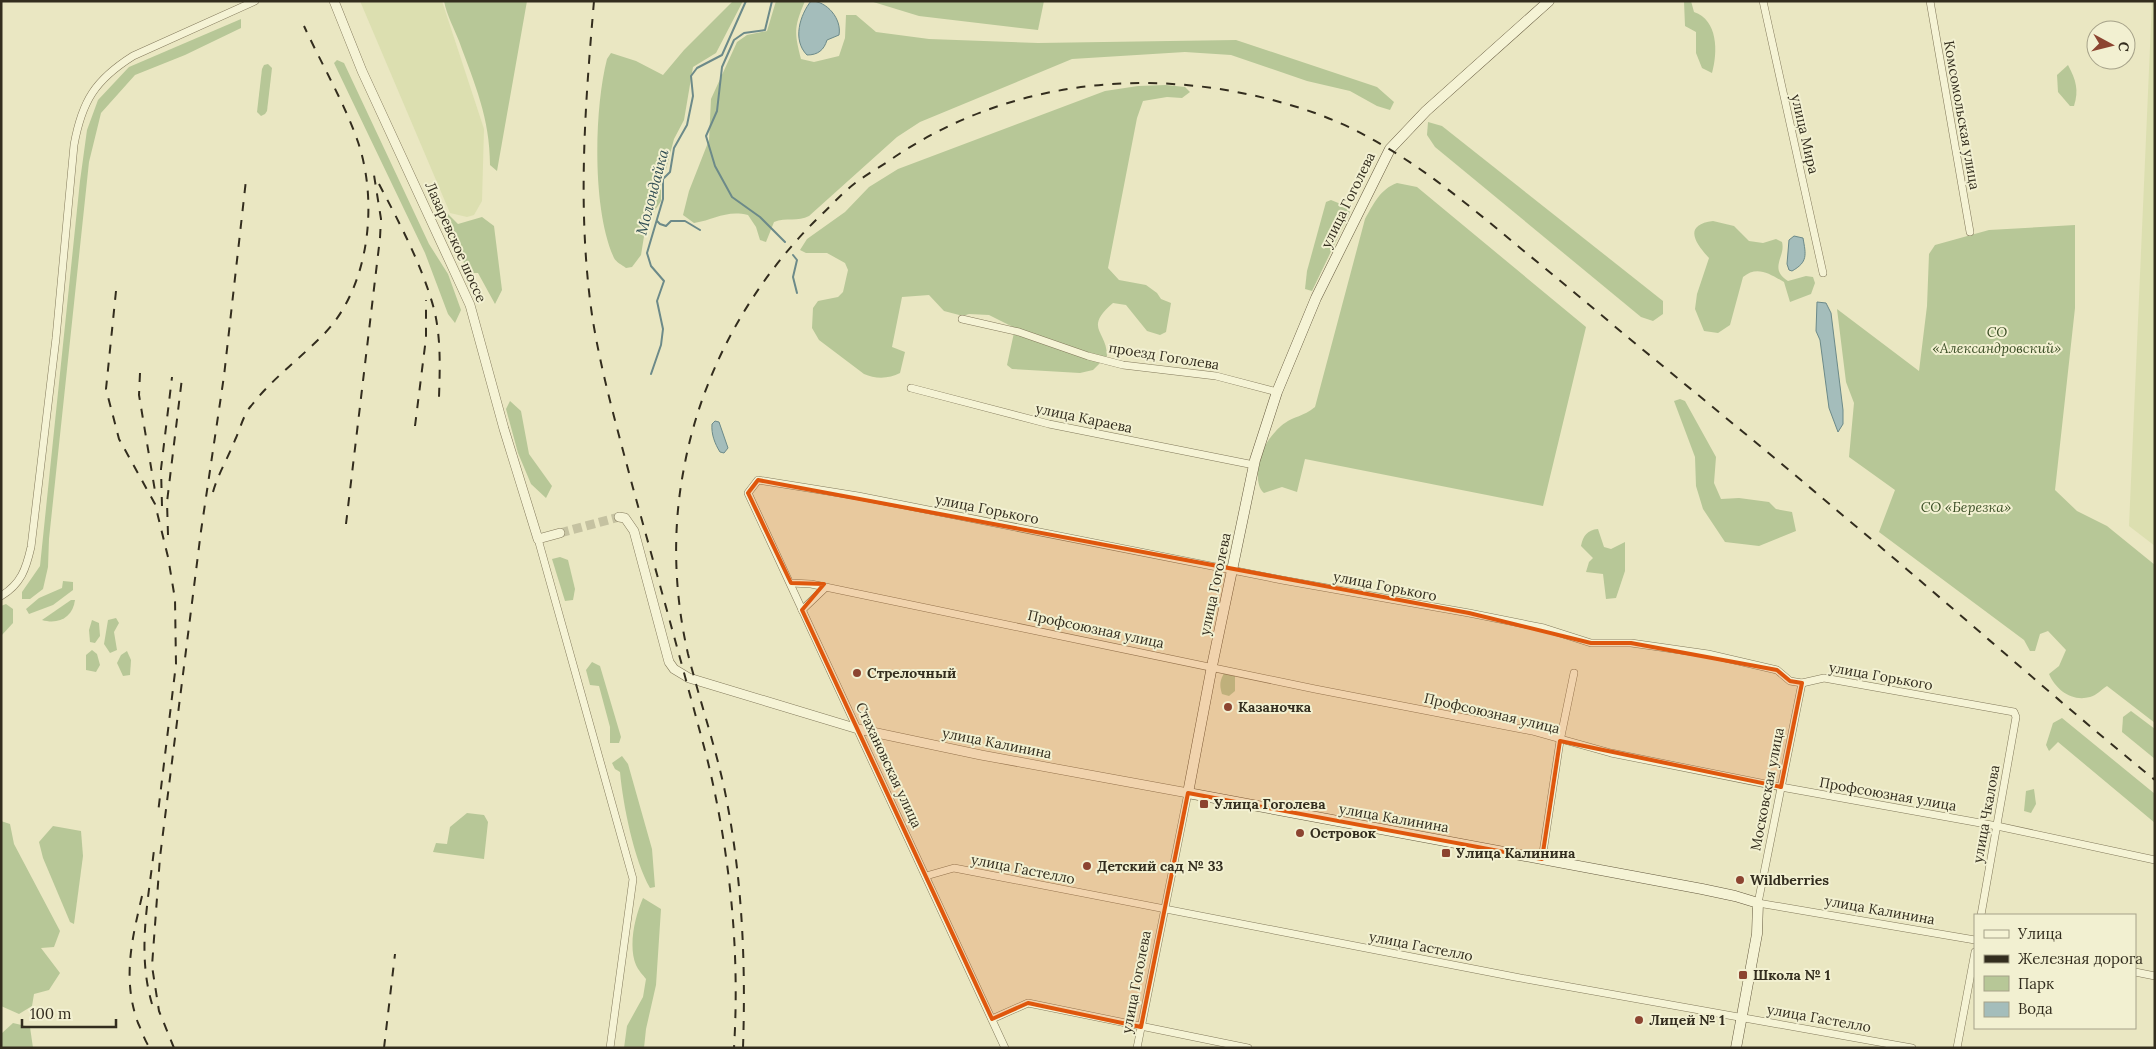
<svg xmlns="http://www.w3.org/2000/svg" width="2156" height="1049" font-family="Lora,serif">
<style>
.farmland{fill:#dcdfb0}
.green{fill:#b7c797}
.water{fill:#a4bdbb;stroke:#6c8a89}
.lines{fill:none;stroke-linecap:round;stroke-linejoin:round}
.stream{stroke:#6c8a89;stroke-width:2}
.tertiary-tunnel{stroke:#c5c2a1;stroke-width:9;stroke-dasharray:9 4.5;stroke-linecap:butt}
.minor-casing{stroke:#82795b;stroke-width:8}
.tertiary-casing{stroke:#82795b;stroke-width:10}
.secondary-casing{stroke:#64593e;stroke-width:11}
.minor{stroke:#f5f3d5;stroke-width:7}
.tertiary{stroke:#f5f3d5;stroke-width:9}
.secondary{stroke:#f5f3d5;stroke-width:10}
.rail{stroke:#332d1e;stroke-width:2;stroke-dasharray:9 9;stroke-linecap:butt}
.marked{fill:#df570d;fill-opacity:0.2;stroke:#df570d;stroke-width:4;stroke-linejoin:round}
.poi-dot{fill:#8c4430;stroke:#f2f0d1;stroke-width:2}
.labels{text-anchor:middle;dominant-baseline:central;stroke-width:4;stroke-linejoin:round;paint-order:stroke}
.street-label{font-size:14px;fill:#332d1e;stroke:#f2f0d1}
.park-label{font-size:14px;font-style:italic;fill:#3b4e26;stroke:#f2f0d1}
.poi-label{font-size:14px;font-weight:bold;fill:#332d1e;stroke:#f2f0d1;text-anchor:start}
.water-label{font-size:15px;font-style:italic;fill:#2e4c52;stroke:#f2f0d1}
</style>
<rect width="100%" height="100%" fill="#eae7c2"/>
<g class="farmland">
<polygon points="360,1 442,1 484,129 482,201 474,215 467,217 450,213"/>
<polygon points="2152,1 2155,1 2155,546 2129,526"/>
</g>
<g class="green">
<path d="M444 1H527L497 171 490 165C490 118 475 85 459 41 454 28 447 16 444 1Z"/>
<path d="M733 1H743L716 53 693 67 684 120 674 139 666 169 661 177V201L646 224 641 255 632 267 626 268C622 265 616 262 614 258 592 210 594 110 607 59L611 53 636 61 663 75 684 50Z"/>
<path d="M776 1H805C794 27 794 32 801 59L814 62 839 56 845 38 846 15H856L876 32 929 39 1038 43 1236 40 1377 87 1394 102 1390 110 1377 106 1350 91 1307 81 1231 55 1185 52 1072 59 920 122 897 137 809 216C798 222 786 217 774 222L766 242 760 240 756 227 748 215C725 210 715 220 694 223L683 215 689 191 709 140 711 99 737 42 747 35 767 31Z"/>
<polygon points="870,1 1044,1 1038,30 919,16"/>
<path d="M1684 1H1691L1694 12C1718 20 1718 52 1712 73L1702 68 1696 53V32L1685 26Z"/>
<polygon points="241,19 241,28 185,55 135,75 101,113 89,162 49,539 48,567 43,589 30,599 22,599 22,592 40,566 80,181 87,130 98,100 129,67"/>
<polygon points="337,60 344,63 429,244 448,274 461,310 455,323 448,314 425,253 334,63"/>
<polygon points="268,64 272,68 267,111 265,114 261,116 257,112 262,69 264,65"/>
<path d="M2068 65C2076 80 2079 90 2074 106H2070L2058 92 2057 75Z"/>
<path d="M1166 85 1185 87 1190 92 1182 98 1167 97 1143 101 1137 118 1108 268 1119 280 1146 285 1157 293 1161 299 1171 303 1166 332 1160 335 1147 331 1126 305 1113 303C1083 329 1107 330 1107 356L1093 370 1080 373 1012 369 1007 365 1015 328 989 315 969 314 963 316 944 311 929 295 902 297 892 347 905 352 900 373C889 379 875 379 864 374L819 340 812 328 813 308 818 301 838 297 843 292 848 270 845 263 827 253H806L800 250 807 239 845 212 869 187 898 169 1105 91 1138 86Z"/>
<polygon points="1428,122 1442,126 1663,301 1663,314 1653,321 1641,317 1435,147 1427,135"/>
<path d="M1397 183 1417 187 1586 327 1543 506 1305 459 1297 492 1282 487 1264 493C1254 485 1258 461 1263 450 1266 442 1278 427 1285 423 1294 416 1303 417 1315 407L1365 219C1373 205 1380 189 1397 183Z"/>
<polygon points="1331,200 1348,207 1350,212 1312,291 1305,289 1307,271 1326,202"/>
<polygon points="443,209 458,224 482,217 494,226 502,290 495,304 478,273 469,273 438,210"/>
<path d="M1713 221 1734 226 1749 241 1763 243 1776 239 1782 242C1786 257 1768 268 1788 281L1806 276 1813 277 1815 283 1811 294 1790 302 1784 282C1770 274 1757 265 1743 277L1730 325 1718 333 1704 331 1695 309 1697 294 1709 258C1696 244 1682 225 1713 221Z"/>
<path d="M2075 225V308L2055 490 2077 511 2107 526 2155 565V723L2107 686C2102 689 2096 696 2090 697 2072 702 2056 690 2049 674L2059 666 2066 650 2048 631 2040 634 2035 651H2030L2024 640 1879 532 1895 490 1849 457 1854 403 1846 382 1837 309 1919 371 1927 306 1929 254 1935 245 1989 230Z"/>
<polygon points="1680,399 1685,401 1716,457 1714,483 1721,499 1739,498 1769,502 1776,509 1792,512 1796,531 1759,546 1725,542 1703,509 1696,486 1695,457 1674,401"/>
<polygon points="510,401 521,411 529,454 552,486 546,498 531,484 518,453 506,409"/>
<path d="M1598 529 1604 547 1611 549 1625 542V571L1616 598 1606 599 1603 574 1586 572 1589 562 1593 558 1581 546C1583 536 1587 530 1598 529Z"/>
<polygon points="560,557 568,560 575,589 573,600 565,601 552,559"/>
<polygon points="63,581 73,582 73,590 53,605 29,614 26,609 39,598 62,588"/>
<path d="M71 600H75C73 617 59 625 42 620Z"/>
<polygon points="6,604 13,609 13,623 1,636 1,606"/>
<polygon points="116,618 119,623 114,632 117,650 110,653 104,644 108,620"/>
<polygon points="92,620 99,623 100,636 95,643 90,642 89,630"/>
<polygon points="92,650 97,654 100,665 96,672 86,670 86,655"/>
<polygon points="127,651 131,660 130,675 123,676 117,663 121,655"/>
<polygon points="592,662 600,666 621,737 619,743 610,743 610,727 599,686 590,685 586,670"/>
<path d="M1225 672 1235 674V691L1229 696 1222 694C1219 685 1220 679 1225 672Z"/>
<polygon points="2131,711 2155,729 2155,759 2122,732 2123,717"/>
<polygon points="2062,718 2155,794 2155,823 2058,742 2049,751 2046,745 2053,723"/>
<path d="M622 756 628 764 652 849 655 887 650 888C634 860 623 805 620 772L615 769 612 763Z"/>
<polygon points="2034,789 2036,804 2031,813 2024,811 2026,791"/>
<polygon points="467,813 484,815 488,822 484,859 433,852 436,843 447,844 450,827"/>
<polygon points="1,821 10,824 14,844 60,931 54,947 41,948 60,973 49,990 34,994 32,1006 19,1014 1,1006"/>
<polygon points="53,826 81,831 83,856 74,924 70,922 43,858 39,842"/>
<path d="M643 898 661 909 656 985 646 1029 644 1048H624L627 1026 643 997 646 979C643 975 638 970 636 965 628 946 635 916 643 898Z"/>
<polygon points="13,1023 30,1027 33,1048 1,1048 1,1034"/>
</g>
<g class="water">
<path d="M811 1C827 1 842 19 839 35L827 40C824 50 818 55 807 55 792 40 800 15 811 1Z"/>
<path d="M1794 236 1803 238C1806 255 1808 262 1792 271L1789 270 1787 264 1789 240Z"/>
<polygon points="1817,302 1826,303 1831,313 1843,410 1843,424 1838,432 1829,408 1820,340 1816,331"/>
<path d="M715 421 719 422 728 448 724 453 720 452C715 444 711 434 712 424Z"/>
</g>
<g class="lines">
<g class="stream">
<polyline points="772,1 765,30 744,33 734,40 722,67 717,111 706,136 715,166 732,197 760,217 785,242"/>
<polyline points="657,221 660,224 666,226 671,221 685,221 700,230"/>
<polyline points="793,255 797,260 793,277 797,293"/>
<polyline points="651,374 661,345 663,329 657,301 664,281 651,266 647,253 663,199 663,179 670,172 674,148 687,125 693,96 691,76 697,68 722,55 746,1"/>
</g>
<polyline class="tertiary-tunnel" points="560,533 619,517"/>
<g class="minor-casing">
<g id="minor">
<polyline points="1763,1 1823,273"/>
<polyline points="1930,1 1970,232"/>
<polyline points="962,319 1019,332 1088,356 1123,365 1216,376 1277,392"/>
<polyline points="911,388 1049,424 1254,465"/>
<polyline points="538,539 633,879 610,1048"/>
<polyline points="791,583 811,584 1315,689 1532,731 1611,753 1781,787 1997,826 2155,860"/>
<path d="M1 596C21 584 26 569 31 547L56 338 74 145C82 101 95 80 133 56L255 1"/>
<polyline points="802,610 825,588"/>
<polyline points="1802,683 1758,903 1975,940"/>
<polyline points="1542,859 1560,741 1574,673"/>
<polyline points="926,876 954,868 1515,977 1912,1048"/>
<polyline points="2135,972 2155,976"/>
<polyline points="992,1019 1028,1003 1248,1048"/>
<polyline points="1005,1048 748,493 758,480 858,496 1282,580 1469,613 1544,628 1591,643 1631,643 1708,654 1777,670 1790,681 1802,683 1824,678 2014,712 2016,717 1981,915"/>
<polyline points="1137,1048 1188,793"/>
<polyline points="1957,1048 1975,952"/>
</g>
</g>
<g class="tertiary-casing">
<g id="tertiary">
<polyline points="334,1 362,71 470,305 504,429 538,539 560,533"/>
<polyline points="619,517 625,518 634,531 669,662 674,669 689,678 858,729 981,755 1188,793"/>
</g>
</g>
<g class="secondary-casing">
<polyline id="secondary" points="1549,1 1426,111 1390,149 1316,298 1277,392 1255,460 1212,666 1188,793 1702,889 1735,896 1758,903 1757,934 1736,1048"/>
</g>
<use href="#minor" class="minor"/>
<use href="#tertiary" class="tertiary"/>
<use href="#secondary" class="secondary"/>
<g class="rail">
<path d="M594 1C585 106 577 210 592 315 601 373 618 431 633 488 658 578 683 668 707 758 730 853 740 950 734 1048"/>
<path d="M379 184C400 224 422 265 434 309 441 337 440 368 439 397"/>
<polyline points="116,291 106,389 119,439 155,504 168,557 175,599 176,664 158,813"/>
<polyline points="140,373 139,395 155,491"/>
<polyline points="415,426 426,338 426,300"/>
<path d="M213 492C218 474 228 458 235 440 240 430 243 415 251 406 271 380 298 360 321 337 369 291 379 204 358 142 345 104 321 63 304 26"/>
<polyline points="162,506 161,469 172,377"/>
<polyline points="346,524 380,238 381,219 374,175"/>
<polyline points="168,535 167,502 182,378"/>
<path d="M142 896C132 939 122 979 138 1023 142 1031 144 1040 150 1048"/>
<path d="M152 1004C137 953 148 902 154 850"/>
<polyline points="174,1048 159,1011 152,966 160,857 201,531 224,376 246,180"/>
<polyline points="384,1048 395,954"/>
<path d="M743 1048C746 960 742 873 724 787 714 742 699 698 688 654 674 593 672 529 684 468 701 374 750 285 818 218 830 207 841 194 854 184 867 174 882 166 896 156 1021 73 1175 64 1315 113 1390 140 1453 192 1513 242 1548 271 1584 300 1619 330 1693 391 1767 451 1840 513 1946 601 2048 693 2155 780"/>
</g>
</g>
<path class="marked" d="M758 480 1469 613 1591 643H1631L1777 670 1790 681 1802 683 1781 787 1560 741 1542 859 1188 793 1141 1027 1028 1003 992 1019 802 610 824 584 791 583 748 493Z"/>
<g class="poi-dot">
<circle cx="857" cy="673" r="5"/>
<circle cx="1228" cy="707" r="5"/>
<rect x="1199" y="799" width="10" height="10" rx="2.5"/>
<circle cx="1300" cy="833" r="5"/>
<rect x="1441" y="848" width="10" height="10" rx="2.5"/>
<circle cx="1087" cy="866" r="5"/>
<circle cx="1740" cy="880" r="5"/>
<rect x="1738" y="970" width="10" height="10" rx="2.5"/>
<circle cx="1639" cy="1020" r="5"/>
</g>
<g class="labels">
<g class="street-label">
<text transform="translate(1962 115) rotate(80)">Комсомольская улица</text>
<text transform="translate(1805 134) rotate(77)">улица Мира</text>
<text transform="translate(1348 200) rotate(-64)">улица Гоголева</text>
<text transform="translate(456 242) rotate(66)">Лазаревское шоссе</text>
<text transform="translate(1164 356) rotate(9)">проезд Гоголева</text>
<text transform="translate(1084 418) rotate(12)">улица Караева</text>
<text transform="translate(987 509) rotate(11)">улица Горького</text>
<text transform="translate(1215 584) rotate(-78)">улица Гоголева</text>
<text transform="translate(1385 586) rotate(11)">улица Горького</text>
<text transform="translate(1096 629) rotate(12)">Профсоюзная улица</text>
<text transform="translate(1881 676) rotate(10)">улица Горького</text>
<text transform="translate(1492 713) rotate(13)">Профсоюзная улица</text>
<text transform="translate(997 743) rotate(11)">улица Калинина</text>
<text transform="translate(889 765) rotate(65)">Стахановская улица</text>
<text transform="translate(1767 789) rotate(-79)">Московская улица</text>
<text transform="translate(1888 794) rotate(10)">Профсоюзная улица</text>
<text transform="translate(1986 814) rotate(-80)">улица Чкалова</text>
<text transform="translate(1394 818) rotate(10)">улица Калинина</text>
<text transform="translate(1023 869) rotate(11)">улица Гастелло</text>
<text transform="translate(1880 910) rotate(10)">улица Калинина</text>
<text transform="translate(1421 946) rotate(11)">улица Гастелло</text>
<text transform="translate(1136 982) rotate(-79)">улица Гоголева</text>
<text transform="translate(1819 1018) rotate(10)">улица Гастелло</text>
</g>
<g class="park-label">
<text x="1997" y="332">СО<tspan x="1997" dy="16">«Александровский»</tspan></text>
<text x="1966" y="507">СО «Березка»</text>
</g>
<g class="poi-label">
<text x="867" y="673">Стрелочный</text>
<text x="1238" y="707">Казаночка</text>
<text x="1214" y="804">Улица Гоголева</text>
<text x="1310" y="833">Островок</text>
<text x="1456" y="853">Улица Калинина</text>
<text x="1097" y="866">Детский сад № 33</text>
<text x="1750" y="880">Wildberries</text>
<text x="1753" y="975">Школа № 1</text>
<text x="1649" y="1020">Лицей № 1</text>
</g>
<g class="water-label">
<text transform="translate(652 192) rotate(-75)">Молондайка</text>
</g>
</g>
<rect width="2156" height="1049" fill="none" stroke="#332d1e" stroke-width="5"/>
<rect x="1974" y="914" width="162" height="115" fill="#f2f0d1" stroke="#a6a289"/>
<rect x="1984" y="930" width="25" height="8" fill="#f5f3d5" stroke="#a6a289"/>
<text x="2018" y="939" font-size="15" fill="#332d1e">Улица</text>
<rect x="1984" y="955" width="25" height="8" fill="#332d1e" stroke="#a6a289"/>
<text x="2018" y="964" font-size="15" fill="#332d1e">Железная дорога</text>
<rect x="1984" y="976" width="25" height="15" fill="#b7c797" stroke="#a6a289"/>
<text x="2018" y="989" font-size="15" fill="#332d1e">Парк</text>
<rect x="1984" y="1002" width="25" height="15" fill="#a4bdbb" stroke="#a6a289"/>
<text x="2018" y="1014" font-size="15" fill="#332d1e">Вода</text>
<g transform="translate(2111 45) rotate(97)"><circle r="24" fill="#f2f0d1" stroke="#a6a289"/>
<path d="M0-4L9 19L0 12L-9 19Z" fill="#8c4430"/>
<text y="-8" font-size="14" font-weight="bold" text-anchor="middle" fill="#332d1e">С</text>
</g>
<path d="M22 1019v8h94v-8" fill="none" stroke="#332d1e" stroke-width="2.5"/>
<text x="30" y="1019" font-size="15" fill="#332d1e" stroke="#f2f0d1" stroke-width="4" paint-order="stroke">100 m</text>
</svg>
